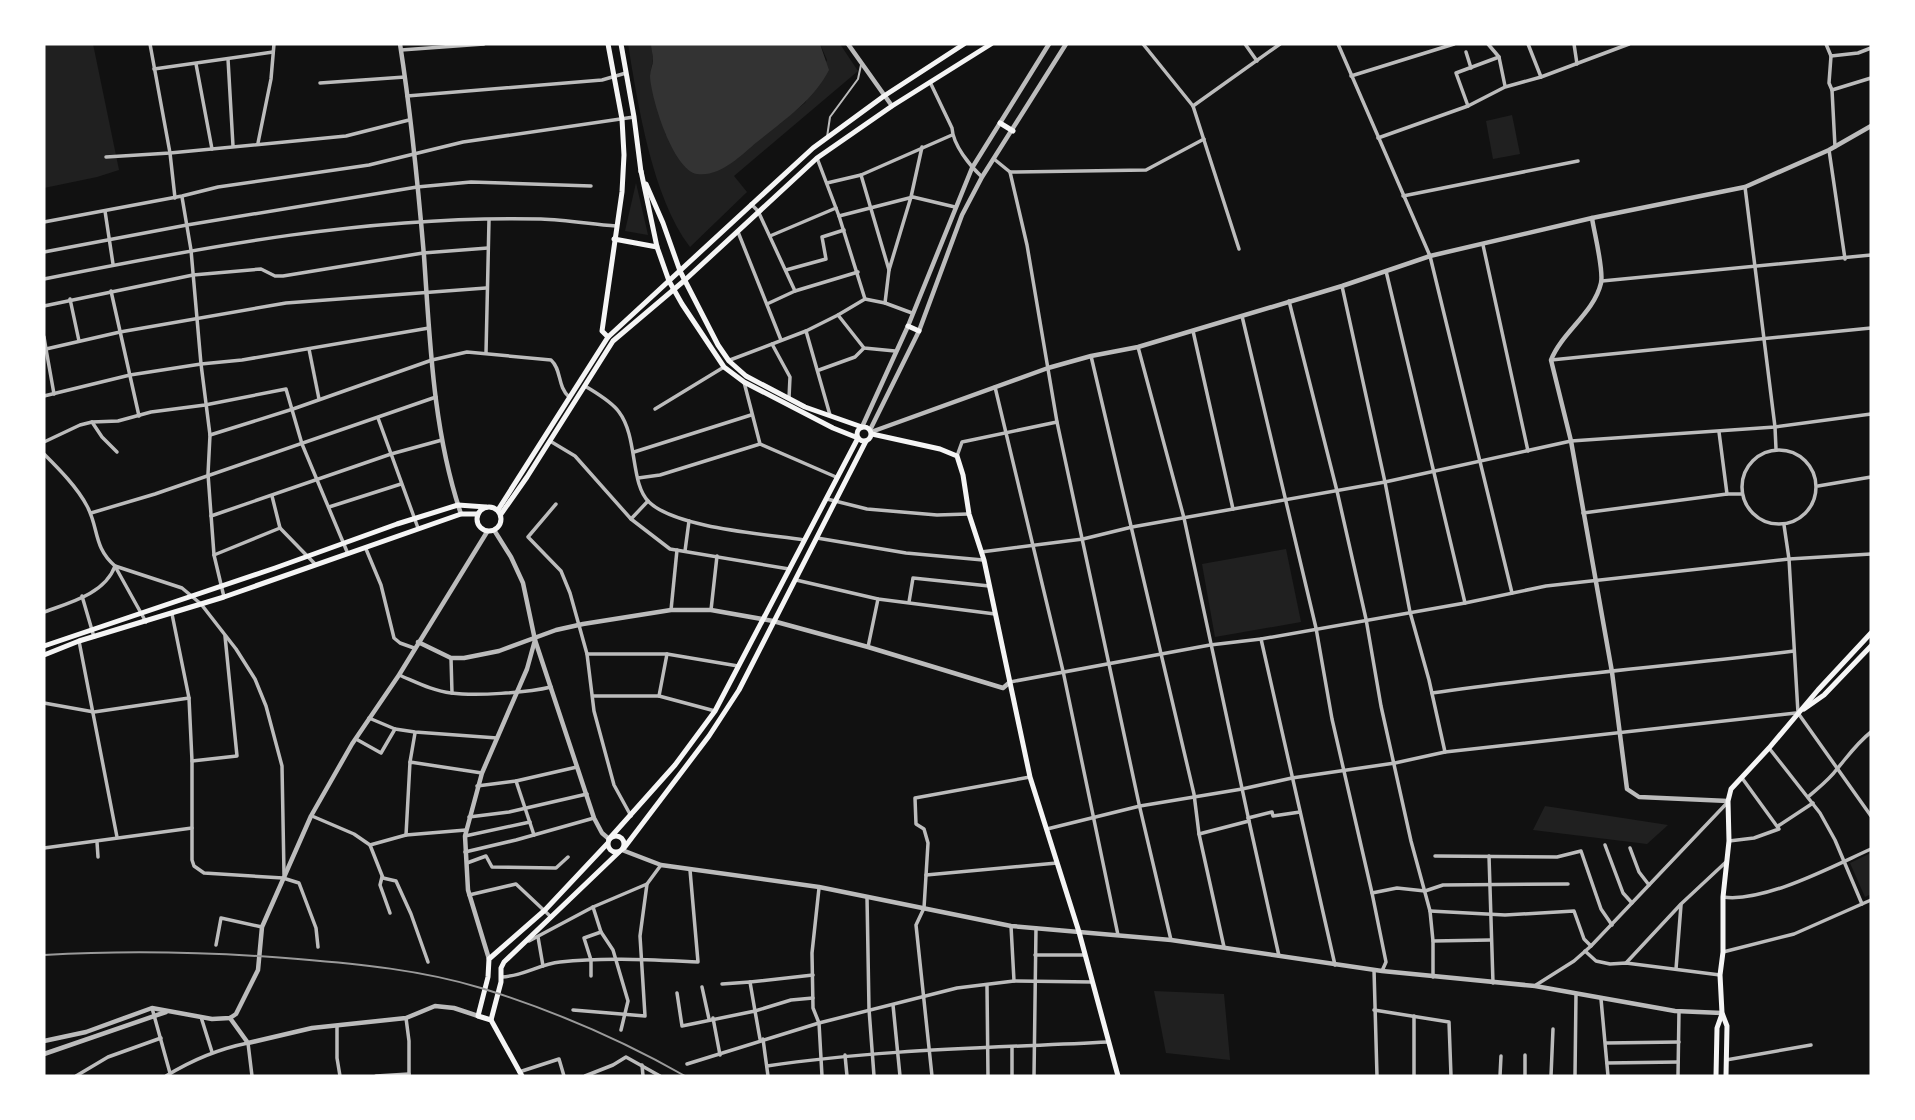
<svg xmlns="http://www.w3.org/2000/svg" width="1915" height="1120" font-family="'Open Sans',sans-serif">
<style>
.green{fill:#202020}
.water{fill:#333}
.lines{fill:none;stroke-linecap:round;stroke-linejoin:round}
.service{stroke:#bcbcbc;stroke-width:2}
.minor{stroke:#bcbcbc;stroke-width:3.5}
.tertiary{stroke:#bcbcbc;stroke-width:4.5}
.secondary{stroke:#f5f5f5;stroke-width:5}
.primary{stroke:#f5f5f5;stroke-width:5}
.rail{stroke:#9a9a9a;stroke-width:2}
</style>
<rect width="100%" height="100%" fill="#111"/>
<g class="green">
<polygon points="44,44 93,44 119,170 97,177 44,188"/>
<path d="M628 44H651L653 59 650 75 666 135 787 117 805 103 827 60 820 44H840L858 71 734 176 747 192 690 247C652 197 638 105 628 44Z"/>
<polygon points="1512,115 1520,154 1493,159 1486,121"/>
<polygon points="636,183 648,235 625,231"/>
<polygon points="1286,549 1301,622 1215,637 1202,564"/>
<polygon points="1545,806 1668,825 1647,844 1533,830"/>
<polygon points="1871,853 1871,894 1865,897 1850,863"/>
<polygon points="1154,991 1224,994 1230,1060 1166,1053"/>
</g>
<path class="water" d="M651 44H820L829 70C813 101 784 120 757 142 741 155 721 177 697 174 673 170 651 98 650 76 650 70 653 65 653 60 653 55 651 49 651 44Z"/>
<g class="lines">
<polyline class="service" points="827,137 830,117 858,79 861,65"/>
<g class="minor">
<polyline points="150,44 170,153 175,198"/>
<polyline points="1143,44 1193,106 1239,249"/>
<polyline points="1245,44 1257,61"/>
<polyline points="1338,44 1430,256 1512,593"/>
<polyline points="1488,44 1499,57 1505,86"/>
<polyline points="1528,44 1541,77"/>
<polyline points="1574,44 1577,64"/>
<polyline points="1826,44 1831,56 1858,53 1871,48"/>
<polyline points="401,50 484,44"/>
<polyline points="1466,52 1471,68"/>
<polyline points="1831,56 1829,83 1832,90 1835,147"/>
<polyline points="228,59 233,146"/>
<polyline points="196,64 212,149"/>
<polyline points="154,69 273,52"/>
<polyline points="1351,76 1454,44"/>
<path d="M930 82 952 128C953 145 970 166 982 177"/>
<polyline points="320,83 405,77"/>
<polyline points="1832,90 1871,78"/>
<polyline points="407,96 602,80 626,73"/>
<polyline points="1193,106 1280,44"/>
<polyline points="1468,106 1456,73 1499,57"/>
<polyline points="1378,138 1468,106 1505,87 1541,77 1629,44"/>
<polyline points="258,143 271,79 274,44"/>
<polyline points="1829,150 1845,259"/>
<polyline points="106,157 170,153 346,136 409,120"/>
<polyline points="817,158 839,216 865,299 885,303"/>
<polyline points="994,159 1010,172 1027,245 1057,422 1139,804 1171,940"/>
<polyline points="1010,172 1146,170 1204,139"/>
<polyline points="827,183 861,175"/>
<polyline points="1745,187 1775,427 1776,449"/>
<polyline points="1403,196 1578,161"/>
<polyline points="182,197 191,250 201,364 210,435 208,474 214,555 224,597"/>
<polyline points="751,204 758,211 795,291"/>
<polyline points="105,211 113,264"/>
<polyline points="839,216 913,197 955,207"/>
<polyline points="44,222 182,196 218,187 369,165 463,142 634,117"/>
<polyline points="738,232 781,340"/>
<polyline points="770,236 836,208"/>
<polyline points="1483,245 1528,451"/>
<polyline points="44,252 187,225 417,187 471,182 591,186"/>
<polyline points="786,270 826,259 822,237 844,230"/>
<polyline points="889,270 911,197 922,147"/>
<polyline points="1386,271 1465,603"/>
<path d="M44 279C209 246 371 215 541 219 566 220 591 224 616 226"/>
<polyline points="1602,281 1871,255"/>
<polyline points="1342,286 1385,482 1410,612 1429,680 1445,752"/>
<polyline points="111,291 139,416"/>
<polyline points="70,299 79,341"/>
<polyline points="1289,301 1337,491 1366,619 1381,706 1411,841 1430,911 1433,941 1433,977"/>
<polyline points="767,304 795,291 858,272"/>
<polyline points="44,306 193,275 261,269 275,276 283,276 423,253 488,248"/>
<polyline points="912,313 885,303 889,270 861,175 952,135"/>
<polyline points="838,315 865,299"/>
<polyline points="1242,316 1316,628 1332,719 1372,893 1386,962 1382,971"/>
<polyline points="806,331 830,415"/>
<polyline points="1193,331 1233,509"/>
<polyline points="44,337 46,349"/>
<polyline points="772,344 790,377 789,398"/>
<polyline points="1138,347 1184,518 1249,821 1199,834"/>
<polyline points="309,349 319,399"/>
<polyline points="486,353 489,220"/>
<polyline points="1091,356 1194,794 1199,834 1224,947"/>
<polyline points="730,360 806,331 838,315 864,348 895,351"/>
<polyline points="1551,360 1871,328"/>
<polyline points="819,370 855,357 864,348"/>
<polyline points="744,382 760,444 836,477"/>
<path d="M585 386C596 393 611 401 619 412 638 437 630 484 649 502 676 528 765 534 804 540"/>
<polyline points="995,387 1063,671 1118,935"/>
<polyline points="54,394 46,349 120,332 286,303 486,288"/>
<polyline points="44,396 130,375 201,364 242,360 429,328"/>
<polyline points="655,409 724,367"/>
<polyline points="378,418 418,528"/>
<polyline points="92,422 102,437 117,452"/>
<polyline points="1719,432 1727,494"/>
<path d="M210 435 293 409 432 360 467 352 551 360C562 370 557 386 569 397"/>
<polyline points="550,441 575,456 631,519 670,549 789,569"/>
<polyline points="44,442 80,425 92,422 118,421 151,412 205,405 286,389 302,444 348,554"/>
<circle cx="1779" cy="487" r="37"/>
<polyline points="634,452 751,415"/>
<path d="M44 454C59 469 77 487 87 506 99 528 93 547 115 566L182 588 201 604 236 649 255 679 266 706 282 766 284 874"/>
<polyline points="957,456 962,442 1057,422"/>
<polyline points="638,478 660,475 760,444"/>
<polyline points="1818,486 1871,477"/>
<polyline points="272,496 280,528 316,565"/>
<polyline points="827,499 867,509 937,515 968,514"/>
<polyline points="556,504 528,537 561,571 570,593 587,654 594,711 614,785 631,816"/>
<polyline points="329,507 401,484"/>
<polyline points="91,513 155,494 436,397"/>
<polyline points="1583,513 1727,494 1742,494"/>
<polyline points="211,516 391,454 442,440"/>
<polyline points="631,519 648,501"/>
<polyline points="1784,525 1789,559 1798,713 1871,816"/>
<polyline points="817,538 906,553 983,560"/>
<polyline points="366,549 381,585 394,638 400,643 414,648"/>
<polyline points="685,551 689,521"/>
<polyline points="981,552 1083,539 1132,527 1385,482 1571,441 1775,427 1871,414"/>
<polyline points="214,555 280,528"/>
<polyline points="116,568 146,622"/>
<polyline points="796,580 878,599 995,614"/>
<polyline points="82,596 94,637"/>
<polyline points="909,602 913,578 989,586"/>
<polyline points="671,610 677,550"/>
<polyline points="711,610 717,556"/>
<path d="M44 612C69 603 105 594 115 566"/>
<polyline points="172,614 189,698 192,761 192,860 194,866 204,873 283,878 299,883 316,928 318,947"/>
<polyline points="1261,639 1335,965"/>
<polyline points="79,641 117,837"/>
<polyline points="868,647 878,599"/>
<polyline points="587,654 667,654 738,666"/>
<polyline points="451,658 452,693"/>
<path d="M399 675C416 682 433 691 451 693 476 696 526 693 551 687"/>
<polyline points="1010,682 1210,645 1261,639 1465,603 1546,586 1789,559 1871,554"/>
<path d="M1432 693C1552 675 1674 666 1794 651"/>
<polyline points="593,696 659,696 715,711"/>
<polyline points="659,696 667,654"/>
<polyline points="44,703 94,712 189,698"/>
<polyline points="369,718 395,729 415,732 497,738"/>
<polyline points="356,739 381,753 395,729"/>
<polyline points="1769,748 1820,813 1835,840 1862,904"/>
<polyline points="192,761 237,756 225,636"/>
<polyline points="410,762 415,733"/>
<polyline points="516,781 534,835"/>
<polyline points="477,786 516,781 577,767"/>
<path d="M1808 797C1818 788 1829 780 1837 769 1848 756 1857 743 1871 732"/>
<polyline points="312,816 354,834 370,845 383,878 396,881 411,914 428,962"/>
<polyline points="469,817 509,812 587,794"/>
<polyline points="1248,818 1272,812 1273,816 1300,812"/>
<polyline points="1249,821 1279,956"/>
<polyline points="1778,826 1813,803"/>
<polyline points="1047,829 1140,806 1242,789 1292,778 1395,763 1445,752 1796,713"/>
<polyline points="406,835 410,762 482,773"/>
<polyline points="465,836 530,822"/>
<polyline points="1729,841 1754,838 1779,829 1742,778"/>
<polyline points="97,842 98,857"/>
<polyline points="370,845 406,835 466,830"/>
<polyline points="1605,845 1623,893 1632,903"/>
<polyline points="44,848 192,828"/>
<polyline points="1630,848 1639,872 1649,885"/>
<polyline points="465,852 516,840 594,818"/>
<polyline points="1435,856 1557,857 1581,851 1601,909 1612,925"/>
<polyline points="1489,856 1493,983"/>
<polyline points="467,863 486,856 492,867 556,868 568,857"/>
<polyline points="926,875 1057,863"/>
<polyline points="382,877 380,885 390,913"/>
<polyline points="819,888 812,953 813,1008 819,1023 822,1076"/>
<polyline points="1372,893 1397,888 1425,891 1443,885 1568,884"/>
<polyline points="469,895 516,884 550,916"/>
<polyline points="867,897 869,1009 874,1076"/>
<path d="M1723 897C1764 903 1833 866 1871 849"/>
<polyline points="593,907 601,932 613,950 628,1001 621,1030"/>
<polyline points="1430,911 1505,915 1574,911 1584,939 1591,946"/>
<polyline points="1011,926 1014,981"/>
<polyline points="538,937 543,966"/>
<polyline points="529,941 593,907 647,884"/>
<polyline points="1433,941 1490,940"/>
<polyline points="216,945 221,918 262,927"/>
<polyline points="1585,951 1596,961 1610,964 1626,963 1720,975"/>
<polyline points="1723,952 1794,934 1871,900"/>
<polyline points="1035,955 1085,955"/>
<polyline points="1626,963 1681,904 1726,862"/>
<polyline points="1676,969 1681,905"/>
<polyline points="1374,970 1377,1076"/>
<polyline points="591,976 591,960 584,938 601,932"/>
<path d="M502 977C523 976 540 964 560 962 606 957 652 960 698 962L690 870"/>
<polyline points="750,982 813,975"/>
<polyline points="722,984 750,982 755,1011 791,1000 813,998"/>
<polyline points="1536,985 1574,961 1591,946 1727,803"/>
<polyline points="987,986 988,1076"/>
<polyline points="702,987 709,1019"/>
<polyline points="677,993 682,1026 755,1011 760,1039"/>
<polyline points="1601,999 1608,1076"/>
<polyline points="893,1005 900,1076"/>
<polyline points="152,1008 170,1073"/>
<polyline points="573,1010 645,1016 640,936 647,884 661,865"/>
<polyline points="1374,1010 1449,1022 1451,1076"/>
<polyline points="201,1017 212,1052"/>
<polyline points="406,1018 409,1041 409,1076"/>
<polyline points="713,1018 720,1055"/>
<polyline points="337,1026 337,1058 340,1076"/>
<polyline points="763,1039 768,1076"/>
<polyline points="1606,1043 1679,1042"/>
<polyline points="1012,1047 1012,1076"/>
<polyline points="845,1055 847,1076"/>
<polyline points="1726,1060 1811,1045"/>
<polyline points="1607,1063 1678,1062"/>
<polyline points="687,1064 819,1023 957,988 1014,981 1092,982"/>
<polyline points="642,1065 643,1076"/>
<path d="M767 1066C880 1049 994 1048 1108 1042"/>
<polyline points="519,1072 559,1059 564,1076"/>
<polyline points="76,1076 108,1057 161,1038"/>
<path d="M166 1076C192 1060 218 1049 248 1043L252 1076"/>
<polyline points="376,1076 409,1074"/>
<polyline points="585,1076 613,1065 626,1057 660,1076"/>
<polyline points="932,1076 916,925 924,908 928,843 924,829 916,824 915,798 1030,777"/>
<polyline points="1034,1076 1036,928"/>
<polyline points="1414,1076 1414,1016"/>
<polyline points="1500,1076 1501,1056"/>
<polyline points="1525,1076 1525,1055"/>
<polyline points="1551,1076 1553,1029"/>
<polyline points="1575,1076 1576,994"/>
<polyline points="1678,1076 1679,1011"/>
</g>
<g class="tertiary">
<path d="M400 44C411 114 418 185 424 256 430 342 433 431 461 514"/>
<polyline points="848,44 892,106"/>
<path d="M1592 218C1594 232 1604 270 1601 283 1594 313 1562 332 1551 360L1571 441 1612 672 1627 789 1639 797 1728 801"/>
<polyline points="862,427 908,326 972,168 1049,44"/>
<polyline points="870,430 919,331 962,215 982,177 1066,44"/>
<polyline points="871,432 1048,368 1091,356 1138,347 1342,286 1430,256 1592,218 1745,187 1829,150 1871,126"/>
<polyline points="494,530 511,557 523,583 535,640 594,818 602,833 609,839"/>
<polyline points="418,642 451,658 464,658 499,651 556,630 583,624 671,610 711,610 773,621 868,647 1003,688 1010,682"/>
<polyline points="622,850 661,865 819,887 1011,926 1171,940 1382,971 1535,986 1675,1011 1722,1013"/>
<polyline points="489,959 468,890 465,836 482,773 527,669 535,640"/>
<polyline points="230,1018 248,1043 312,1028 406,1018 435,1006 454,1008 478,1016"/>
<polyline points="44,1041 86,1032 152,1008 212,1019 230,1018 236,1014 258,970 262,927 311,816 352,744 399,675 487,532"/>
<polyline points="44,1054 166,1012"/>
</g>
<g class="secondary">
<polyline points="1000,123 1013,131"/>
<polyline points="908,326 919,331"/>
<circle cx="864" cy="434" r="7"/>
<polyline points="872,434 940,449 957,456 963,475 969,514 984,560 1030,777 1079,932 1118,1076"/>
<polyline points="1804,709 1824,695 1871,646"/>
<polyline points="1716,1076 1717,1028 1722,1014"/>
<polyline points="1726,1076 1727,1026 1722,1013 1720,975 1723,952 1723,897 1729,841 1728,801 1731,789 1769,748 1818,690 1871,633"/>
</g>
<g class="primary">
<polyline points="608,44 622,119 624,155 622,192 602,331 608,337"/>
<polyline points="621,44 634,117 641,172"/>
<polyline points="646,184 663,223 680,271 718,345 729,361 746,376 805,407 862,427"/>
<polyline points="614,239 657,247"/>
<circle cx="489" cy="519" r="12"/>
<polyline points="498,510 608,337 813,148 884,96 964,44"/>
<polyline points="501,514 527,477 613,341 685,280 817,158 892,106 991,44"/>
<polyline points="44,646 275,568 397,524 458,505 486,507"/>
<polyline points="44,655 79,641 224,597 461,514 478,514"/>
<circle cx="616" cy="844" r="8"/>
<polyline points="609,839 675,765 715,711 858,438 833,428 744,382 724,367 682,304 669,281 657,247 641,171"/>
<polyline points="624,848 709,736 739,690 866,441"/>
<polyline points="491,1020 501,982 501,968 504,962 619,852"/>
<polyline points="522,1076 491,1020 478,1016 488,977 489,959 545,910 607,844"/>
</g>
<path class="rail" d="M44 955C129 950 213 952 298 959 359 964 422 970 481 988 552 1010 620 1039 685 1076"/>
</g>
<rect width="1915" height="1120" fill="none" stroke="#ffffff" stroke-width="91"/>
</svg>
